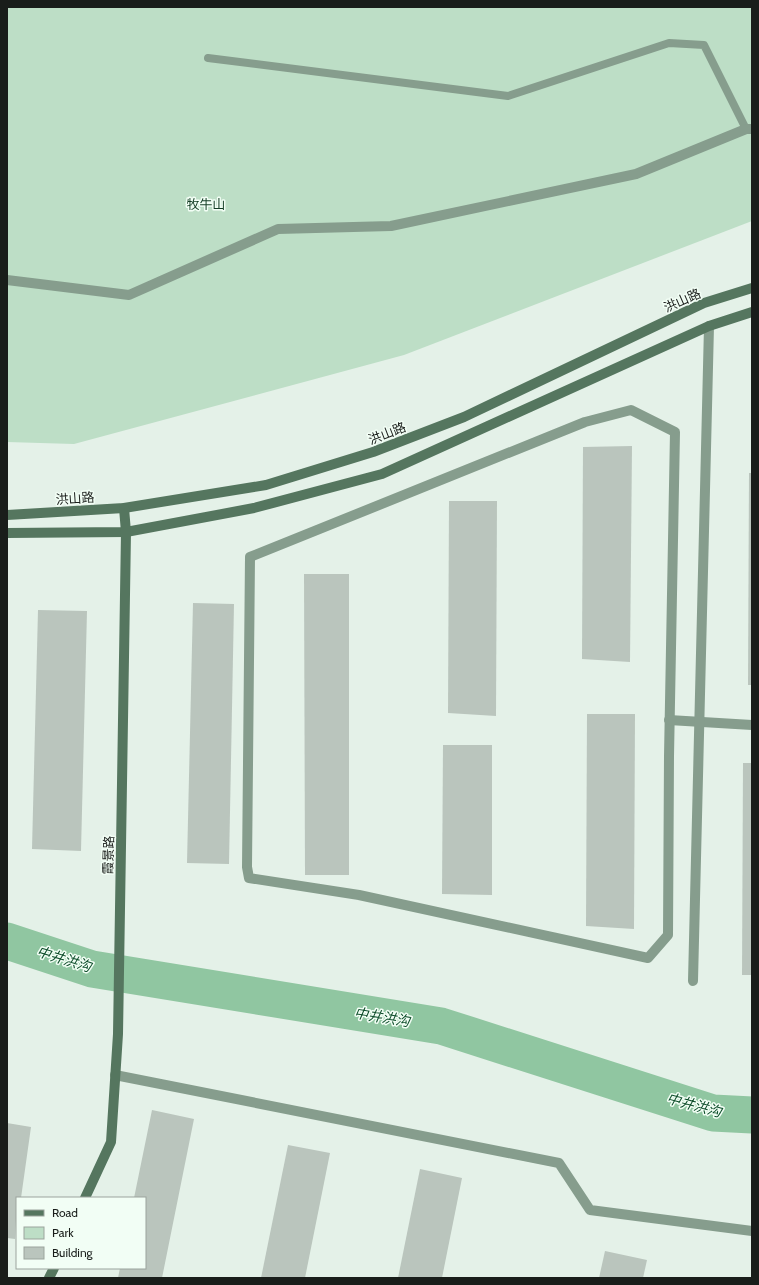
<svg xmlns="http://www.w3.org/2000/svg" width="759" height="1285" font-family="Cabin,'Noto Sans SC',sans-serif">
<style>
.green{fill:#bddec6}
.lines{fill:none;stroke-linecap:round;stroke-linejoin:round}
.river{stroke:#90c6a1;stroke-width:37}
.building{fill:#bac5bd}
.lane{stroke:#869d8d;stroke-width:8}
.street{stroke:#869d8d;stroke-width:10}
.secondary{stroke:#55765f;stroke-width:10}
.labels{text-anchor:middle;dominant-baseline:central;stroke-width:3;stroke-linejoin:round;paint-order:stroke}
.park-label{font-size:13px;fill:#133d24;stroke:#f2fef5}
.street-label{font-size:13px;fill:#191d1a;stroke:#f2fef5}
.water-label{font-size:14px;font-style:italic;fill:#0e4e2b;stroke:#f2fef5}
</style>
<rect width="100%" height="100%" fill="#e4f1e8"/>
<polygon class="green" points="7,7 752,7 752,221 404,355 74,444 7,442"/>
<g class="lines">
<polyline class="river" points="7,941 92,969 441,1026 713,1113 752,1115"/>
</g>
<g class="building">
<polygon points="632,446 630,662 582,659 583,447"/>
<polygon points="749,473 752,473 752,685 748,685"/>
<polygon points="449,501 497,501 496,716 448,713"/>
<polygon points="304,574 349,574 349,875 305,875"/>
<polygon points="193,603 234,604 229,864 187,863"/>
<polygon points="38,610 87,611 81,851 32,849"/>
<polygon points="587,714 635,714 634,929 586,926"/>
<polygon points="443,745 492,745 492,895 442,894"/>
<polygon points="743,763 752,763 752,975 742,975"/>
<polygon points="152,1110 194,1119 162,1278 118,1278 120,1268 145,1268 145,1198 134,1198"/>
<polygon points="7,1123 31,1127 21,1198 17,1198 15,1239 7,1238"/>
<polygon points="288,1145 330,1153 305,1278 261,1278"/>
<polygon points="420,1169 462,1178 442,1278 398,1278"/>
<polygon points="605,1251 647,1260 643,1278 599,1278"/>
</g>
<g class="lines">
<polyline class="lane" points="208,58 508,96 669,43 704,45 746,129"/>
<g class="street">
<polyline points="7,280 129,295 278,229 391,226 636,174 746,129 752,129"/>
<polygon points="631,410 675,432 669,756 668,935 648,958 359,895 249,878 247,867 250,557 585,422"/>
<polyline points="669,720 752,725"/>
<polyline points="693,981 709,326"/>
<polyline points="115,1075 559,1163 590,1210 752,1231"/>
</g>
<g class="secondary">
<polyline points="7,515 124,508 266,485 373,452 464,417 704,303 752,288"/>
<polyline points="7,533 126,532 254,508 382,474 709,326 752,312"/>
<polyline points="85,1198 111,1142 118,1034 126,532 124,508"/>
<polyline points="49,1278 54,1268"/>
</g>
</g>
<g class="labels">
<g class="park-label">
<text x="206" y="204">牧牛山</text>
</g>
<g class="street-label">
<text transform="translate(682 300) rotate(-24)">洪山路</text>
<text transform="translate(387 433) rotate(-21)">洪山路</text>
<text transform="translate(75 498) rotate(-4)">洪山路</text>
<text transform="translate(108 855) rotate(-88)">霞景路</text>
</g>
<g class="water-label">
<text transform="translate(64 959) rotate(17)">中井洪沟</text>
<text transform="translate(382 1017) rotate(9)">中井洪沟</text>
<text transform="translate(694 1105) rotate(15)">中井洪沟</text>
</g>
</g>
<rect width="759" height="1285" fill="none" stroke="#191d1a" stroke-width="16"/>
<rect x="16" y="1197" width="130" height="72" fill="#f2fef5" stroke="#9ba49d"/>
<rect x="24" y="1210" width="20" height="6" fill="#55765f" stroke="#9ba49d"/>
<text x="52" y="1217" font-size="12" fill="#191d1a">Road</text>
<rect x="24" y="1227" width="20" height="12" fill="#bddec6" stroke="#9ba49d"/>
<text x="52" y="1237" font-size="12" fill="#191d1a">Park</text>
<rect x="24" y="1247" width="20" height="12" fill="#bac5bd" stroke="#9ba49d"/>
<text x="52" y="1257" font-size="12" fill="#191d1a">Building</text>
</svg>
